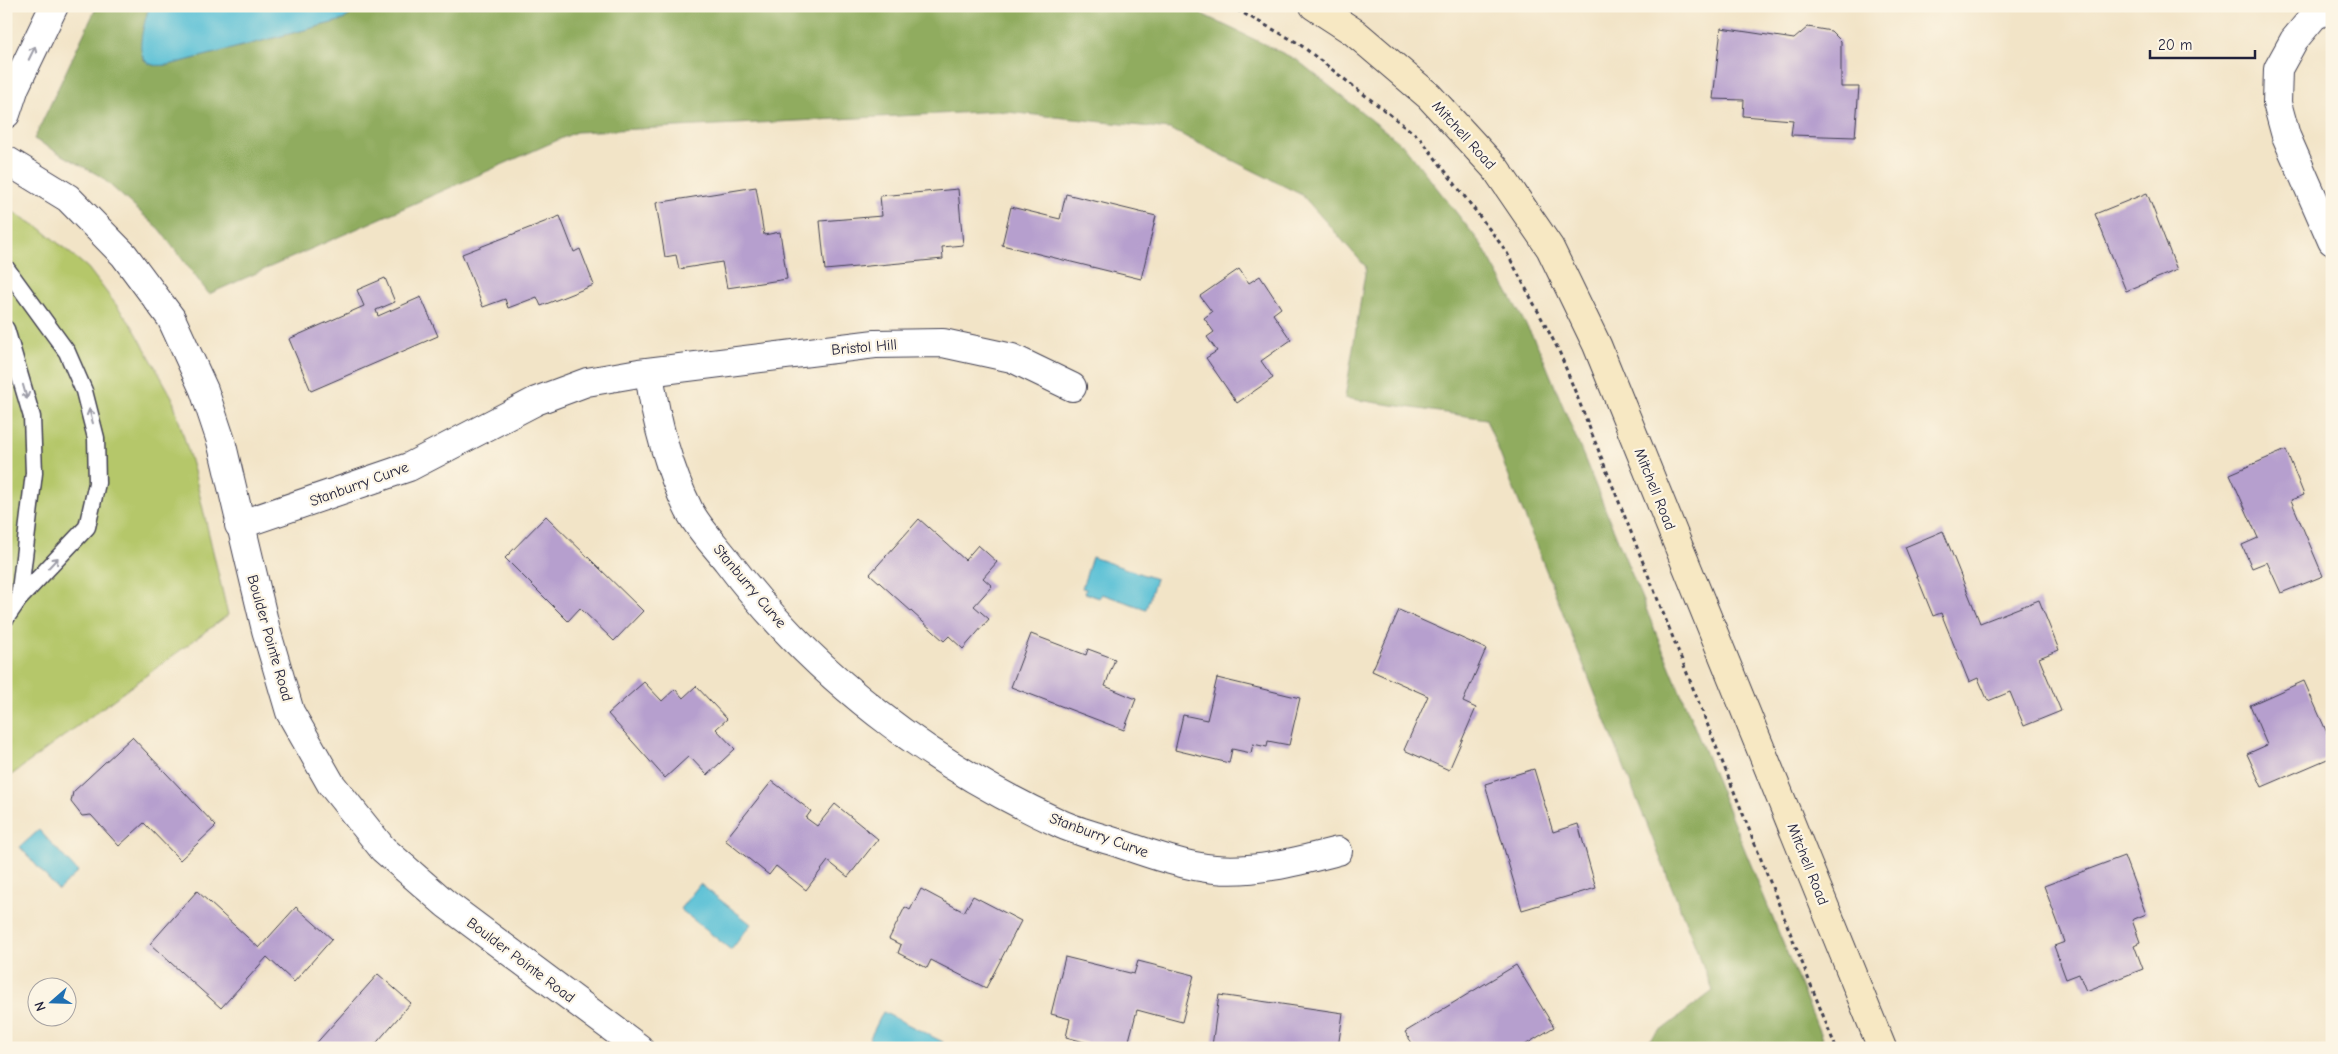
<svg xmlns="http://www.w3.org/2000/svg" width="2338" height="1054" font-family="'Comic Neue',sans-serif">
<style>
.green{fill:#b5c76b;stroke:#6c7453}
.forest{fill:#90ac5f;stroke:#59674d}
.water{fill:#59c0d6;stroke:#3e7188}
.building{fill:#b69fce}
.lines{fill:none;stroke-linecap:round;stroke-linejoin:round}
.lane-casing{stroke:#413f50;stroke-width:19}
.street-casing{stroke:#413f50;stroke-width:30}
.secondary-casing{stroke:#413f50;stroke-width:30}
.path{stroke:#413f50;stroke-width:3;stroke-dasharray:4 4;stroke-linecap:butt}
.lane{stroke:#fff;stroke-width:16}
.street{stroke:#fff;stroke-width:28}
.secondary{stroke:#f7e8c3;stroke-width:28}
.oneway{stroke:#9c9ca7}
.labels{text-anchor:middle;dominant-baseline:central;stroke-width:4.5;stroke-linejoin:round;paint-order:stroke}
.street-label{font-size:15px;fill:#22223b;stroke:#fcf5e5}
</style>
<rect width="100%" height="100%" fill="#fcf5e5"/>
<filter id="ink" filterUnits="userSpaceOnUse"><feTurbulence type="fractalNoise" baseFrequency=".02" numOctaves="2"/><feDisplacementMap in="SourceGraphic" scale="10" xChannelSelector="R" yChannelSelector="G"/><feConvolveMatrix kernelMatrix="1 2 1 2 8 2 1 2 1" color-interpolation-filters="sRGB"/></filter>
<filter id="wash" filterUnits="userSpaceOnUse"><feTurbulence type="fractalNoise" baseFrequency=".0096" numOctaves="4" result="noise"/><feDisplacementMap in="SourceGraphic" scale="20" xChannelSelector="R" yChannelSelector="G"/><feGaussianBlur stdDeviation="1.12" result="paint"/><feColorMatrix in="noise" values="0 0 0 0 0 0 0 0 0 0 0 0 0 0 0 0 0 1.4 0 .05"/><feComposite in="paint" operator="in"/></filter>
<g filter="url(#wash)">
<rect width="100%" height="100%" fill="#f2e4c7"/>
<polygon class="green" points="6,208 40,228 88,268 133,327 172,397 194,471 228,615 6,779"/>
<polygon class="forest" points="97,6 149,6 142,38 143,59 152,65 169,65 343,20 362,6 1185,6 1297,60 1404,146 1481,244 1540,350 1826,1048 1638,1048 1713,991 1486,419 1345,398 1366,267 1302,195 1170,129 998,111 576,132 209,294 159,229 100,176 34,139"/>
<g class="water">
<path d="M149 6H362L343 20 169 65C164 65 157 66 153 65 130 59 146 21 149 6Z"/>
<polygon points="1092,557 1156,579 1146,609 1102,594 1099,598 1085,593 1086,589 1082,588"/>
<polygon points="39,830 78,872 58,890 20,847"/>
<polygon points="700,884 751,924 731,950 680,909"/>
<polygon points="883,1012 943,1042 940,1048 884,1048 869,1040"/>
</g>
<g id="blocks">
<g class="building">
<polygon points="1808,27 1831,31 1841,41 1841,87 1859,87 1855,137 1791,135 1793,120 1743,116 1744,100 1713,99 1721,28 1794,39"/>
<polygon points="756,187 764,235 780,232 787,279 727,288 722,262 679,269 676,255 665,257 656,203"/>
<polygon points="958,189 963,245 942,247 943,259 825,270 820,221 882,216 880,196"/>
<polygon points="2147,193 2177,270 2126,291 2095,214"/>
<polygon points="1066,194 1156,216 1141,279 1002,245 1011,207 1060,219"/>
<polygon points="560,216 574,252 580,249 594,285 541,306 537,297 508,308 505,299 483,307 462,254"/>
<polygon points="1239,269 1249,283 1260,276 1281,308 1273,314 1291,340 1261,361 1273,378 1237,403 1206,358 1217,351 1207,337 1214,332 1204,318 1212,312 1200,296"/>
<polygon points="385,278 395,302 376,310 378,316 421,297 438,336 311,391 289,339 364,306 357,290"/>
<polygon points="2286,450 2304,495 2291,500 2323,576 2281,593 2267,562 2252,568 2242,545 2258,538 2230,474"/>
<polygon points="546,516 643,611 614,641 580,608 568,621 505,558"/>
<polygon points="919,519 965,560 978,545 997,562 983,578 992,586 974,606 989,619 963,649 949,636 944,641 870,574"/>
<polygon points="1943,531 1980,623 2039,600 2059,650 2039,658 2061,711 2024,726 2010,692 1988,701 1978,678 1969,682 1941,613 1933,616 1905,547"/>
<polygon points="1399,610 1486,649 1463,702 1476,708 1449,770 1404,750 1428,696 1372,671"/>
<polygon points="1031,634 1086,655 1088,649 1115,659 1105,686 1136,699 1124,730 1011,687"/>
<polygon points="1217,678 1300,698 1289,745 1268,741 1267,747 1253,744 1251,753 1232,749 1229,763 1175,750 1183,715 1207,720"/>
<polygon points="2304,681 2332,744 2332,757 2262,787 2247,754 2267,745 2250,705"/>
<polygon points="644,682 662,701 675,689 683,698 696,686 727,719 716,729 735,749 707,775 689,756 665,778 608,714"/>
<polygon points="132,737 216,826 180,860 144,823 119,846 91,815 82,816 71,802 73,792"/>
<polygon points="1534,769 1553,832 1578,824 1596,888 1522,910 1485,784"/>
<polygon points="772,781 811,811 806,818 817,826 835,804 878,839 848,877 828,861 806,890 776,866 769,875 725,840"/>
<polygon points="2124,856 2146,914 2132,920 2140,942 2134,945 2143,969 2086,991 2079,974 2066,979 2054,946 2065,942 2044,886"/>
<polygon points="921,889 964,912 973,896 1021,921 986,988 931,960 927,968 898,953 901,945 889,939 905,907 910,910"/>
<polygon points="197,891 259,948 296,907 332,939 294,982 267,957 221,1008 150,944"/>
<polygon points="1065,957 1134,974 1138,961 1194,975 1182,1022 1137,1010 1127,1048 1106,1048 1066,1037 1070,1019 1051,1014"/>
<polygon points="1516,965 1554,1027 1520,1048 1415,1048 1405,1032"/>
<polygon points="378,974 411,1003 372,1048 312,1048"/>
<polygon points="1219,995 1343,1013 1338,1048 1227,1048 1212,1046"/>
</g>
</g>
</g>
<g filter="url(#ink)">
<use href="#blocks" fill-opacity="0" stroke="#413f50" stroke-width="1"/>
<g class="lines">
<g class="lane-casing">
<g id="lane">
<polyline points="6,268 67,352 84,391 96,438 97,483 87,527 19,599 6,618"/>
<polyline points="6,329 32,417 34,473 19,599"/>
</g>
</g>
<g class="street-casing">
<g id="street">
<polyline points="2332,7 2314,16 2294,40 2278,69 2277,103 2286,136 2332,241"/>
<polyline points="6,114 15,87 54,6"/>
<polyline points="6,160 68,198 124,255 171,318 204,390 221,441 266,630 290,712 331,784 383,849 446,904 639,1048"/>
<path d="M649 373C656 421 667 466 689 510 698 528 715 545 728 562 814 676 930 764 1059 823 1078 832 1100 837 1121 844 1147 853 1187 867 1215 869 1255 873 1299 861 1338 851"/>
<polyline points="239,525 409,467 536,401 587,382 639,373 875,344 943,343 1012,358 1072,387"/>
</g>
</g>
<g class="secondary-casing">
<polyline id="secondary" points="1314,6 1354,32 1429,96 1496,169 1550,248 1597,345 1882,1048"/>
</g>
<polyline class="path" points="1230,6 1298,43 1420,138 1506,251 1559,351 1836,1048"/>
<use href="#lane" class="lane"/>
<use href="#street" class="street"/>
<use href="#secondary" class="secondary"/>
</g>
<defs><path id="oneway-shaft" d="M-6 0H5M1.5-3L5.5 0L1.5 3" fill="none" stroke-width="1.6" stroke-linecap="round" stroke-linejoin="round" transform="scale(1.25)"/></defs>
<g class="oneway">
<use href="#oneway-shaft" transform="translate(32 53) rotate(-64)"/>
<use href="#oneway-shaft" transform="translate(25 392) rotate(74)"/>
<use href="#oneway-shaft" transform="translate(91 416) rotate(-105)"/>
<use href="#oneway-shaft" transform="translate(53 563) rotate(-47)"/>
</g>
</g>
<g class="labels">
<g class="street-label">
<text transform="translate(1464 135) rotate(48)">Mitchell Road</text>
<text transform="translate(864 347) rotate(-5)">Bristol Hill</text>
<text transform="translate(359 484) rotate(-20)">Stanburry Curve</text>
<text transform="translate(1655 489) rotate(68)">Mitchell Road</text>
<text transform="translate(750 586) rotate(50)">Stanburry Curve</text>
<text transform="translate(270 638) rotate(74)">Boulder Pointe Road</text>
<text transform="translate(1099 835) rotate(20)">Stanburry Curve</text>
<text transform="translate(1808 864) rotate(68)">Mitchell Road</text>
<text transform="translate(521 960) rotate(37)">Boulder Pointe Road</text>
</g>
</g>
<rect width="2338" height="1054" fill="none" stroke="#fcf5e5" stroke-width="25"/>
<g transform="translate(52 1002) rotate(250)"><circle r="24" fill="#fcf5e5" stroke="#a5a1a1"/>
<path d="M0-4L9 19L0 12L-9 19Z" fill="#1f6fb2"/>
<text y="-8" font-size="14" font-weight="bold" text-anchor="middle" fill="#22223b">N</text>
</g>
<path d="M2150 50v8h105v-8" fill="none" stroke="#22223b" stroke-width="2.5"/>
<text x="2158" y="50" font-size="15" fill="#22223b" stroke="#fcf5e5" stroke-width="4" paint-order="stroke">20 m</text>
</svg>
